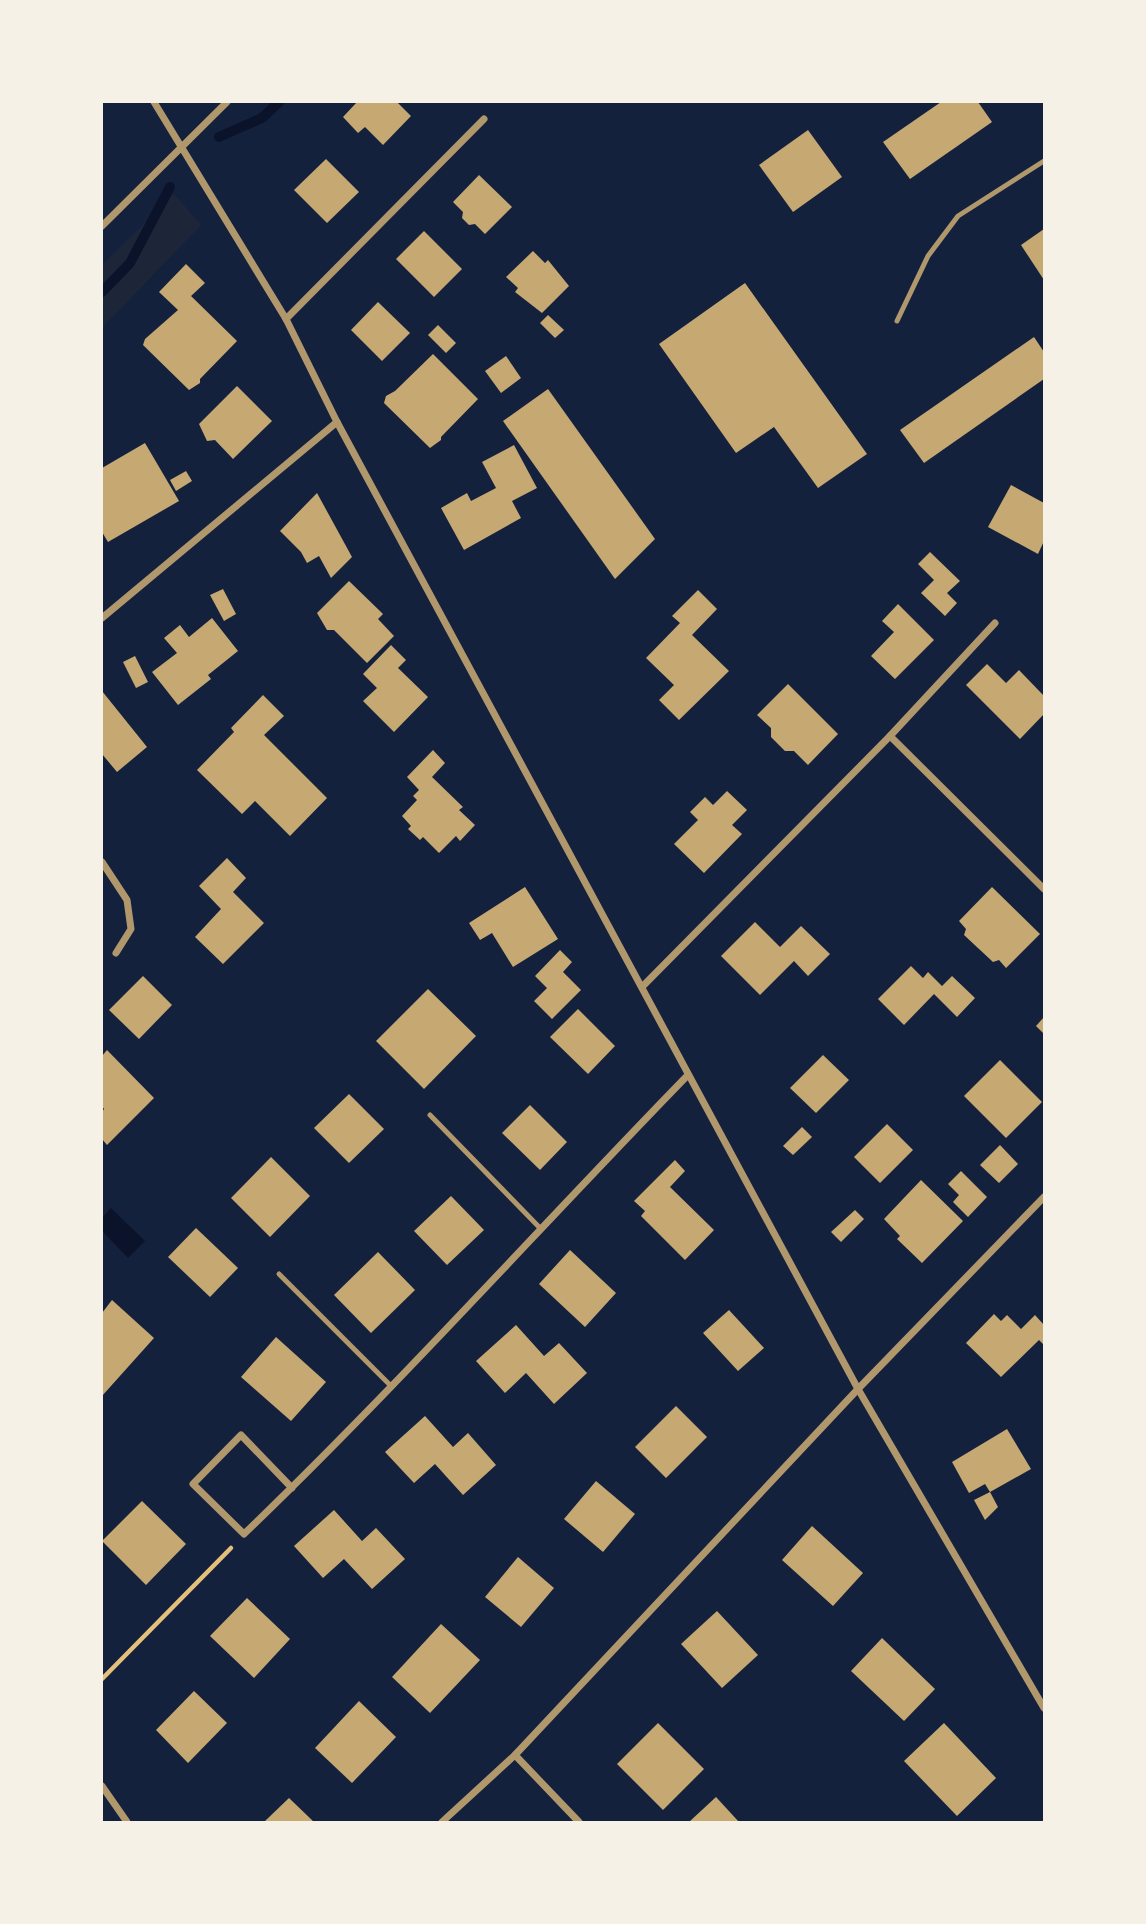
<svg xmlns="http://www.w3.org/2000/svg" width="1146" height="1924" font-family="Montserrat,sans-serif">
<style>
.green{fill:#1d2539}
.water{fill:#0b132b}
.lines{fill:none;stroke-linecap:round;stroke-linejoin:round}
.stream{stroke:#0b132b;stroke-width:10}
.building{fill:#c6a872}
.path{stroke:#e5c07b;stroke-width:4.5}
.service{stroke:#b1986c;stroke-width:5}
.minor{stroke:#b1986c;stroke-width:7}
</style>
<rect width="100%" height="100%" fill="#14213d"/>
<polygon class="green" points="174,194 201,225 102,328 102,265"/>
<polygon class="water" points="111,1208 145,1241 128,1258 102,1231 102,1218"/>
<g class="lines">
<g class="stream">
<polyline points="219,137 262,118 279,102"/>
<polyline points="102,292 130,263 170,187"/>
</g>
</g>
<g class="building">
<polygon points="357,102 397,102 411,116 383,145 365,127 358,133 343,117"/>
<polygon points="941,102 978,102 992,122 910,179 883,142"/>
<polygon points="808,130 842,177 793,212 759,165"/>
<polygon points="326,159 359,192 327,223 294,190"/>
<polygon points="479,175 512,207 485,234 475,224 469,225 462,218 463,212 453,202"/>
<polygon points="1044,229 1044,280 1021,245"/>
<polygon points="424,231 462,269 434,297 396,259"/>
<polygon points="533,251 545,263 548,260 569,286 542,313 515,292 518,288 506,277"/>
<polygon points="186,264 205,283 191,296 237,341 200,379 200,383 189,390 143,345 145,339 178,310 159,292"/>
<polygon points="745,283 867,454 818,488 774,427 736,453 659,344"/>
<polygon points="378,302 410,333 382,361 351,330"/>
<polygon points="548,315 564,330 555,338 540,323"/>
<polygon points="438,325 456,343 446,353 428,335"/>
<polygon points="1034,337 1044,352 1044,379 924,463 900,430"/>
<polygon points="433,354 478,399 441,437 441,440 430,448 384,403 386,396 395,391"/>
<polygon points="506,356 521,378 501,393 485,371"/>
<polygon points="237,386 272,421 233,459 215,440 207,441 199,424"/>
<polygon points="548,389 655,539 615,579 503,421"/>
<polygon points="145,443 179,501 108,542 102,532 102,468"/>
<polygon points="514,445 537,488 512,501 521,518 464,550 441,508 467,493 471,501 496,488 482,462"/>
<polygon points="186,471 192,481 176,491 170,480"/>
<polygon points="1011,485 1044,503 1044,541 1038,554 988,527"/>
<polygon points="317,493 352,557 331,578 319,556 307,563 301,552 280,531"/>
<polygon points="930,552 960,581 947,593 957,603 945,616 921,593 934,580 918,564"/>
<polygon points="349,581 383,614 378,619 394,636 367,663 334,630 327,630 317,613"/>
<polygon points="223,589 236,614 224,621 210,595"/>
<polygon points="698,590 717,609 692,635 729,671 679,720 659,700 674,685 646,658 680,623 672,616"/>
<polygon points="898,604 934,640 895,679 871,656 894,632 882,621"/>
<polygon points="212,618 238,651 208,675 211,679 178,705 152,672 177,653 164,638 180,625 189,637"/>
<polygon points="391,645 406,660 398,668 428,697 394,732 363,701 377,688 363,674"/>
<polygon points="135,656 148,682 136,688 123,662"/>
<polygon points="987,664 1006,683 1019,670 1044,696 1044,714 1020,739 966,685"/>
<polygon points="788,684 838,734 808,765 794,751 785,751 771,737 771,728 757,715"/>
<polygon points="102,691 147,747 117,772 102,754"/>
<polygon points="263,695 284,716 264,735 327,798 290,836 255,801 242,814 197,770 234,732 231,728"/>
<polygon points="433,750 445,763 432,777 463,807 459,810 475,825 460,841 456,836 439,853 423,837 420,840 408,829 411,826 402,816 417,800 413,796 419,790 407,777"/>
<polygon points="727,791 747,810 732,825 742,834 704,873 674,844 698,820 690,812 705,797 713,805"/>
<polygon points="227,858 246,878 233,892 264,923 223,964 195,937 221,909 199,886"/>
<polygon points="525,887 558,939 513,967 492,933 480,940 469,923"/>
<polygon points="992,887 1040,934 1006,968 999,960 993,962 964,935 966,929 959,921"/>
<polygon points="755,922 780,947 801,926 830,954 808,976 794,961 760,995 721,956"/>
<polygon points="560,950 572,962 563,972 581,990 552,1019 534,1001 547,988 535,976"/>
<polygon points="911,966 923,978 928,972 942,986 952,976 975,998 957,1017 934,994 904,1025 878,999"/>
<polygon points="143,976 172,1005 139,1039 109,1010"/>
<polygon points="428,989 476,1036 424,1089 376,1041"/>
<polygon points="578,1009 615,1046 588,1074 550,1037"/>
<polygon points="1044,1017 1044,1034 1036,1026"/>
<polygon points="107,1050 154,1098 107,1145 102,1139 102,1112 104,1109 102,1106 102,1056"/>
<polygon points="823,1055 849,1080 816,1113 790,1088"/>
<polygon points="1000,1060 1042,1102 1006,1138 964,1096"/>
<polygon points="349,1094 384,1129 349,1163 314,1128"/>
<polygon points="530,1105 567,1142 540,1170 502,1133"/>
<polygon points="887,1124 913,1150 880,1183 854,1157"/>
<polygon points="802,1127 812,1137 793,1155 783,1146"/>
<polygon points="1000,1145 1018,1164 999,1183 980,1165"/>
<polygon points="271,1157 310,1196 270,1237 231,1198"/>
<polygon points="675,1160 685,1171 670,1187 714,1230 685,1260 641,1216 645,1211 634,1201"/>
<polygon points="961,1171 987,1197 968,1217 953,1202 959,1195 948,1184"/>
<polygon points="921,1180 963,1221 922,1263 897,1239 900,1236 884,1219"/>
<polygon points="451,1196 484,1230 447,1265 414,1231"/>
<polygon points="855,1210 864,1219 841,1242 831,1232"/>
<polygon points="196,1228 238,1268 210,1297 168,1257"/>
<polygon points="570,1250 616,1293 585,1327 539,1284"/>
<polygon points="378,1252 415,1290 371,1333 334,1295"/>
<polygon points="112,1300 154,1338 102,1396 102,1313"/>
<polygon points="729,1310 764,1348 738,1371 703,1333"/>
<polygon points="994,1314 1001,1321 1007,1315 1021,1329 1035,1315 1044,1325 1044,1345 1039,1340 1001,1377 966,1343"/>
<polygon points="516,1325 544,1356 559,1343 587,1373 554,1404 526,1373 505,1393 476,1361"/>
<polygon points="276,1337 326,1382 291,1421 241,1377"/>
<polygon points="676,1406 707,1437 666,1478 635,1447"/>
<polygon points="425,1416 453,1447 468,1433 496,1465 463,1495 435,1464 414,1483 385,1452"/>
<polygon points="1007,1429 1031,1469 990,1492 985,1484 969,1493 952,1462"/>
<polygon points="596,1481 635,1514 603,1552 564,1519"/>
<polygon points="990,1492 998,1507 985,1520 974,1500"/>
<polygon points="142,1501 186,1544 146,1585 102,1541"/>
<polygon points="334,1510 362,1541 376,1528 405,1559 372,1589 344,1559 323,1578 294,1546"/>
<polygon points="812,1526 863,1573 833,1606 782,1560"/>
<polygon points="518,1557 554,1588 521,1627 485,1597"/>
<polygon points="247,1598 290,1639 254,1678 210,1636"/>
<polygon points="717,1611 758,1655 722,1688 681,1644"/>
<polygon points="441,1624 480,1660 430,1713 392,1677"/>
<polygon points="882,1638 935,1689 904,1721 851,1671"/>
<polygon points="194,1691 227,1723 188,1763 156,1730"/>
<polygon points="359,1701 396,1737 352,1783 315,1748"/>
<polygon points="658,1723 704,1769 663,1810 617,1764"/>
<polygon points="944,1723 996,1778 957,1816 904,1761"/>
<polygon points="716,1797 739,1822 689,1822"/>
<polygon points="289,1798 314,1822 264,1822"/>
</g>
<g class="lines">
<polyline class="path" points="102,1679 231,1548"/>
<g class="service">
<polyline points="897,321 928,256 958,216 1044,161"/>
<polyline points="430,1115 539,1227"/>
<polyline points="279,1274 392,1387"/>
</g>
<g class="minor">
<polyline points="154,102 286,319 337,422 858,1389 1044,1708"/>
<polyline points="102,226 227,102"/>
<polyline points="286,319 484,119"/>
<polyline points="102,618 337,422"/>
<polyline points="890,736 1044,889"/>
<polyline points="102,862 127,900 131,929 116,953"/>
<polyline points="642,987 890,736 995,623"/>
<path d="M292 1488 241 1435 193 1484 244 1534C397 1387 539 1228 687 1076"/>
<polyline points="515,1755 579,1822"/>
<polyline points="102,1786 127,1822"/>
<polyline points="442,1822 515,1755 858,1389 1044,1197"/>
</g>
</g>
<rect width="1146" height="1924" fill="none" stroke="#f6f1e7" stroke-width="206"/>
</svg>
